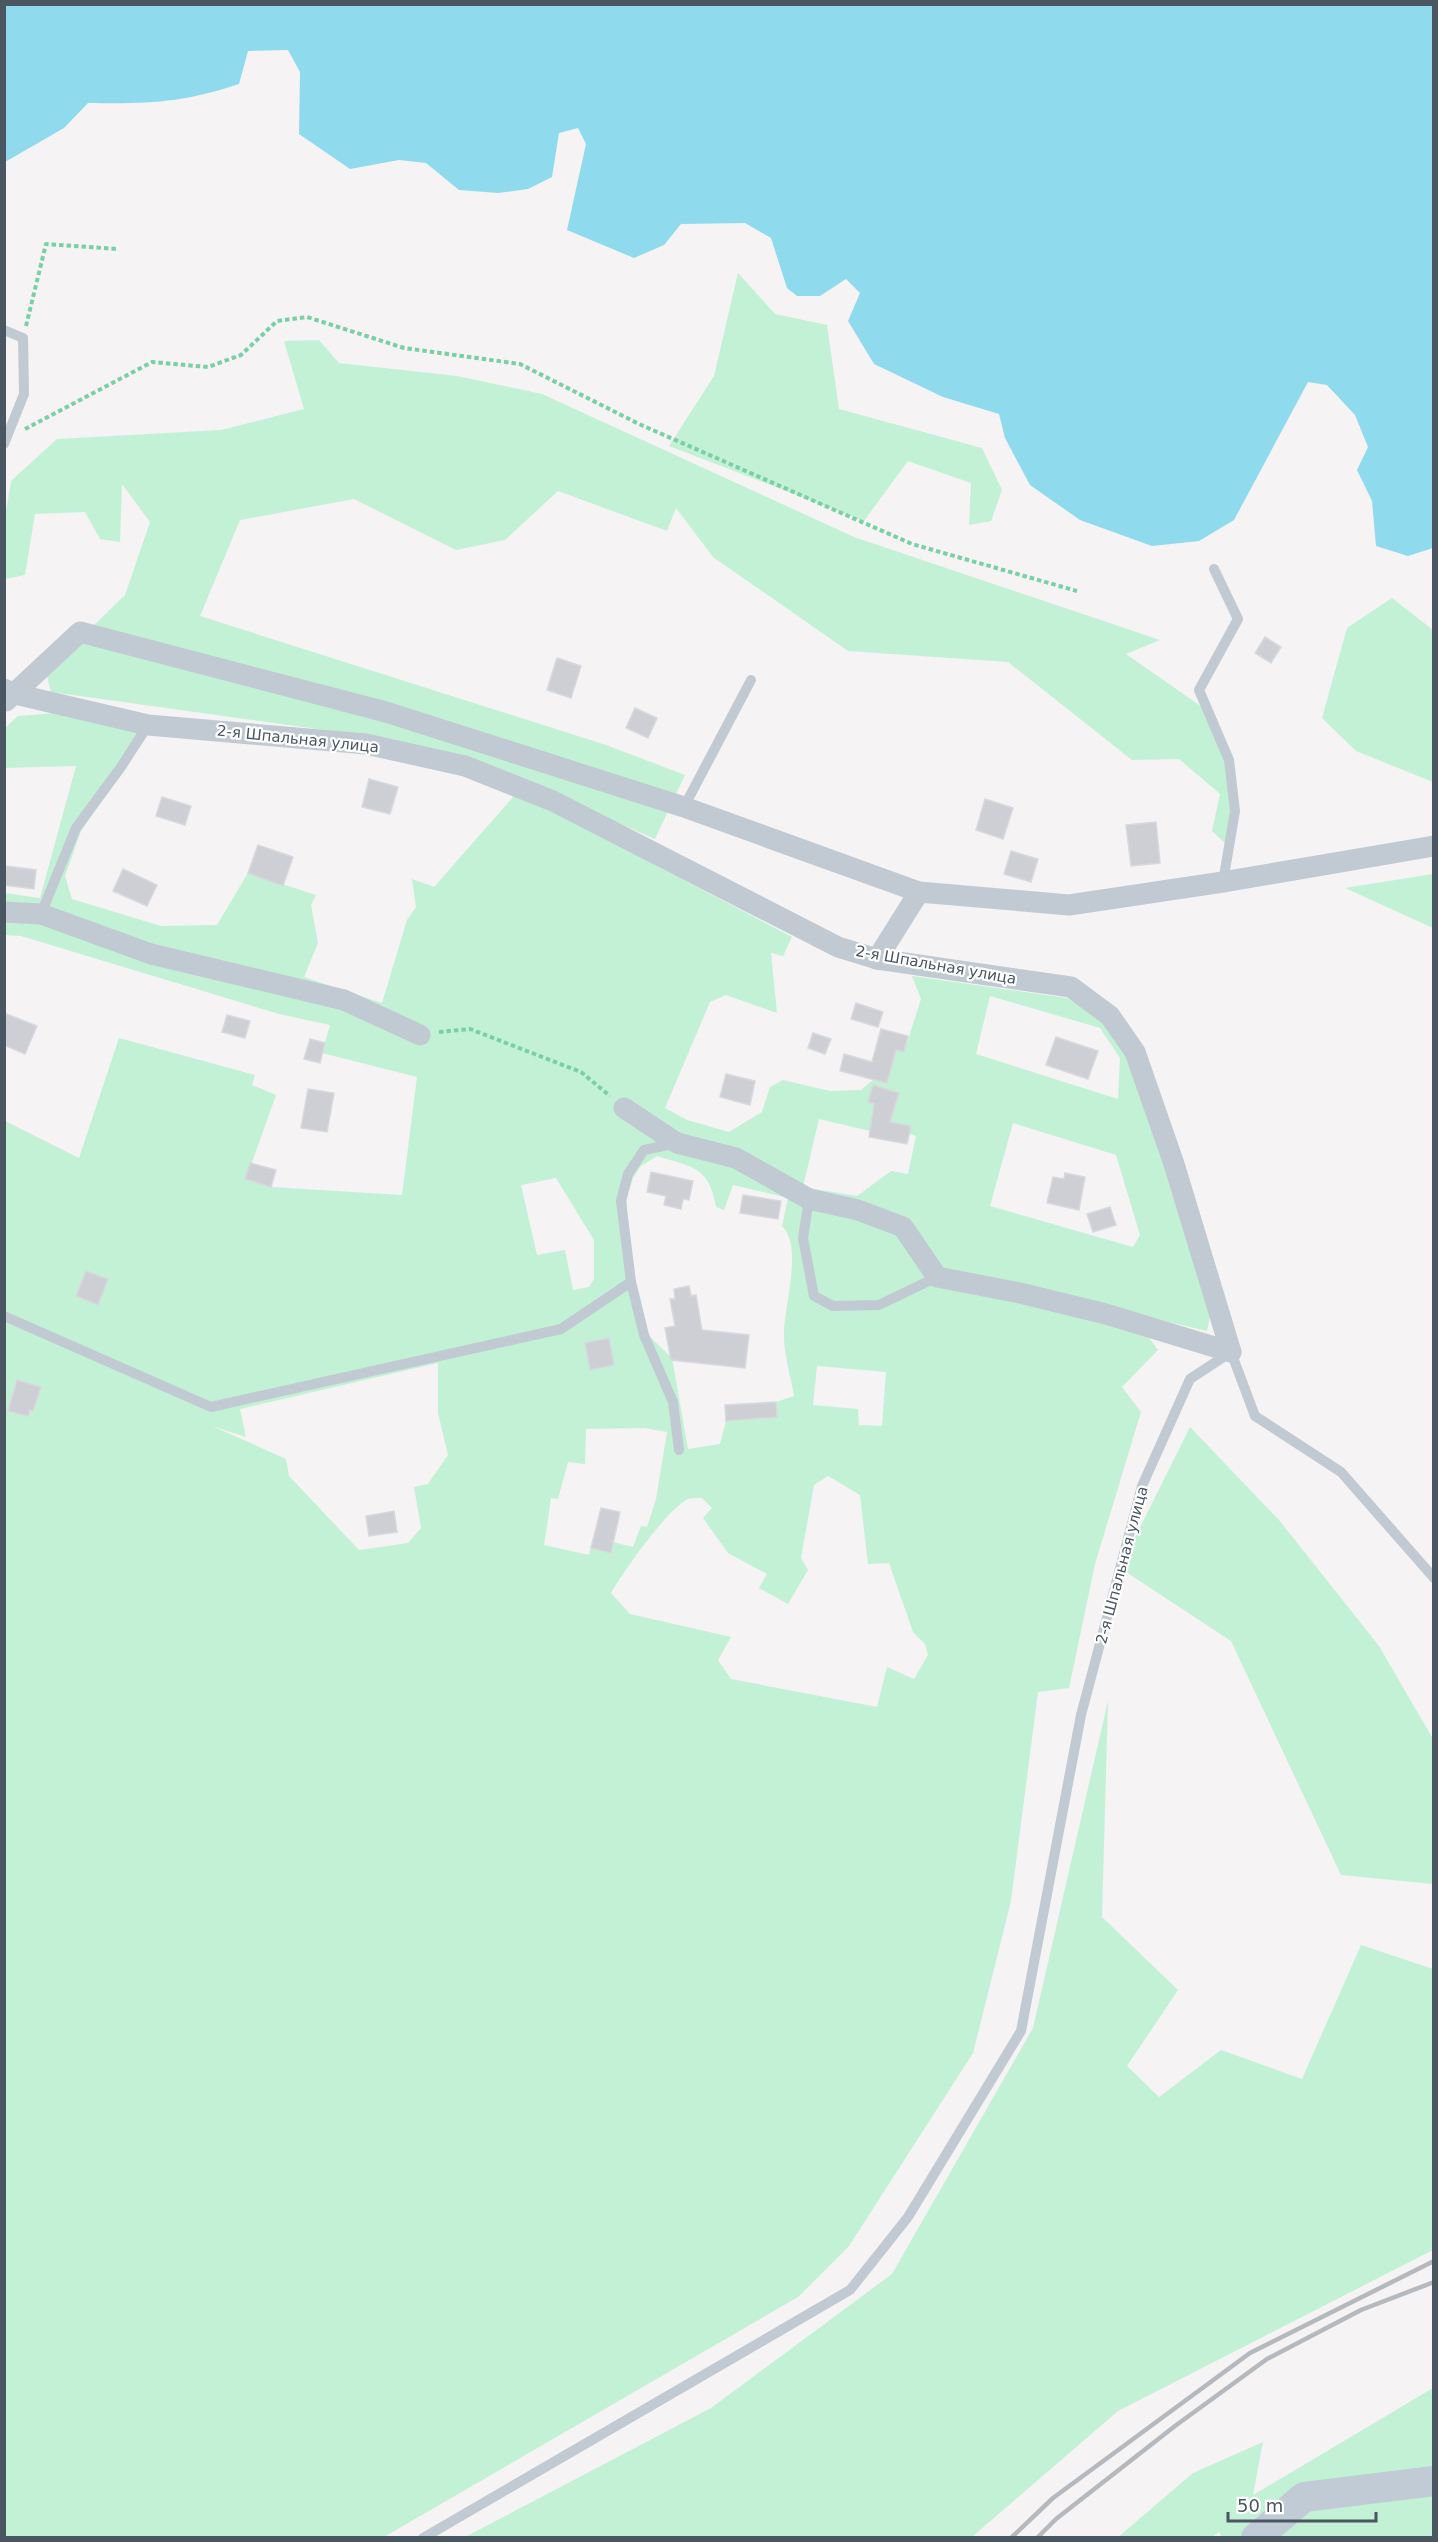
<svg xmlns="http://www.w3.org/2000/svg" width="1438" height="2542" font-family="'DejaVu Sans',sans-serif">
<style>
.green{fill:#c3f1d5;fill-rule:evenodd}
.water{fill:#90daee}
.building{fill:#cdcfd5;stroke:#d7d9de;stroke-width:1.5}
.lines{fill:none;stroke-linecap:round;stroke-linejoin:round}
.path{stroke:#7ad0a6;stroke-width:4;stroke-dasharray:4.5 3;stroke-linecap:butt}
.lane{stroke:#c1cad2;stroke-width:10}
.street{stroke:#c1cad2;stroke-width:21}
.secondary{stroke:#c1cbd6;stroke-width:30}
.rail{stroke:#b5b8bd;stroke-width:4.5}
.labels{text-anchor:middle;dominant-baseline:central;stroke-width:4.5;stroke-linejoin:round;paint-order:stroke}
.street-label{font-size:15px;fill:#4a5661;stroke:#fff}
</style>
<rect width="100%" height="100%" fill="#f5f3f3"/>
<g class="green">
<polygon points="738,273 775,314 827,325 839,409 982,448 1002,490 991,521 969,525 971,483 908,461 864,521 669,446 714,376"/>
<polygon points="319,340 339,363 457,376 542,394 854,537 1160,640 1126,654 1202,707 1226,761 1232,811 1226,844 1212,831 1220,794 1179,759 1132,760 1008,662 848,651 713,557 676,508 667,531 558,491 505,540 456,550 354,499 240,520 200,616 606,745 685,775 655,839 471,759 353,734 51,692 46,672 125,595 150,522 122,484 120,542 100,539 85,512 35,514 25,575 5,579 4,524 11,481 57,439 221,430 304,409 284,341"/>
<polygon points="1392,598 1433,630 1433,782 1356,751 1322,718 1347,628"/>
<path d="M56 713 148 735 81 831 65 876 72 899 161 926 217 925 248 873 316 895 311 905 318 943 304 977 382 1003 407 920 416 907 412 879 434 887 514 796 549 809 792 937 783 956 771 953 777 1013 726 995 710 1002 665 1108 687 1120 729 1132 762 1112 770 1087 783 1080 830 1091 861 1090 891 1065 896 1050 904 1052 921 999 912 976 1067 998 1104 1020 1127 1055 1212 1306 1207 1331 1131 1313 1158 1350 1122 1387 1141 1412 1095 1564 1069 1688 1038 1692 1011 1901 973 2053 849 2246 798 2297 384 2537H5V1121L79 1158 119 1038 255 1075 252 1085 276 1095 246 1179 271 1187 402 1195 417 1077 322 1053 330 1025 279 1014 21 936 5 935 4 893 40 898 76 766 5 768V728L18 716ZM990 996 1100 1028 1120 1058 1118 1099 976 1054ZM819 1119 870 1131 871 1127 911 1126 909 1134 916 1136 908 1174 891 1171 857 1196 803 1187ZM1013 1123 1116 1155 1140 1235 1133 1247 990 1206ZM657 1156C692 1167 709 1166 716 1207L724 1210 733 1185 788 1198 782 1226C804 1248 783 1307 784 1336 784 1355 791 1377 794 1396L776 1402 777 1417 726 1421 720 1444 688 1449 672 1358 648 1335 635 1281 627 1228V1198L633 1178 641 1166ZM556 1178 594 1240V1279L589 1287 573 1290 565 1250 537 1255 521 1185ZM438 1363V1413L448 1455 428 1484 414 1487 421 1528 408 1543 359 1550 289 1476 286 1459 212 1426 246 1437 240 1409ZM817 1366 886 1372 882 1426 859 1425 858 1409 813 1405ZM645 1428 667 1432 656 1499 647 1527 641 1526 633 1547 593 1537 589 1555 544 1545 551 1498 558 1499 568 1462 585 1464 586 1429ZM828 1476 860 1495 868 1564 889 1563 913 1632 925 1644 928 1655 914 1679 887 1667 877 1707 731 1679 718 1660 731 1637 630 1614 611 1593C624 1571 667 1509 688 1499 692 1498 698 1498 702 1498L712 1508 703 1518 728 1553 767 1574 759 1588 788 1604 808 1570 801 1558 814 1485Z"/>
<polygon points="1433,874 1433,928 1345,888"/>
<polygon points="1190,1427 1279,1520 1379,1646 1433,1739 1433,1884 1341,1875 1231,1641 1120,1568"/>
<polygon points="1108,1701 1102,1917 1178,1990 1127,2066 1159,2097 1221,2050 1302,2079 1361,1945 1433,1969 1433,2250 1118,2411 972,2537 465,2537 711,2408 892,2274 1033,2028"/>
<polygon points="1433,2388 1433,2537 1222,2538 1219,2532 1212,2537 1117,2538 1193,2473 1263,2442 1253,2495"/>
</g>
<path class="water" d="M5 4 1433 5V548L1408 556 1376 546 1372 501 1357 470 1368 447 1355 415 1327 385 1308 382 1234 520 1199 541 1152 546 1080 520 1030 485 1005 438 999 414 943 397 874 364 848 321 860 293 846 279 820 296H797L787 288 771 238 745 223 681 224 664 245 634 258 567 230 586 144 578 128 559 133 552 177 528 189 498 193 459 190 426 163 399 160 350 169 299 134 300 72 288 50 248 51 239 84C182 103 147 104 88 103L64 128 5 162Z"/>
<g class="building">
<polygon points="1265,637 1281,647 1271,663 1255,653"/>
<polygon points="557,658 581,666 571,698 547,690"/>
<polygon points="635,708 657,718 648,738 626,728"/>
<polygon points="369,779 398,787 390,814 362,807"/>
<polygon points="162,797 191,806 185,825 156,816"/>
<polygon points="985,799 1013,808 1003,839 976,830"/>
<polygon points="1156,822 1160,863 1131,866 1126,825"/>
<polygon points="258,845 293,857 283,886 248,873"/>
<polygon points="1011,851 1038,859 1031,882 1004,874"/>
<polygon points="6,866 36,870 34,889 4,885"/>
<polygon points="123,869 157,885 147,906 113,891"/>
<polygon points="856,1003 883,1012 878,1027 851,1019"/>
<polygon points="4,1013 37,1026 25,1054 4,1045"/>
<polygon points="227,1015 250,1021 245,1038 222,1032"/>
<polygon points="881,1029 908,1036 904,1052 896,1050 887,1083 840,1071 844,1054 872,1062"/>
<polygon points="813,1033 831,1039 825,1054 808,1048"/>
<polygon points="1056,1037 1098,1051 1088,1079 1046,1065"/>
<polygon points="310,1039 325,1043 320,1063 304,1059"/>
<polygon points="726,1074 755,1081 750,1105 720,1097"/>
<polygon points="873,1085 899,1093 890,1122 911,1126 907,1144 869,1137 874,1104 868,1102"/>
<polygon points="308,1089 334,1093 327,1132 301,1128"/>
<polygon points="250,1163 276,1170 271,1187 245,1179"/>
<polygon points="651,1172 693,1181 689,1200 683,1199 681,1209 664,1205 666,1196 647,1192"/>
<polygon points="1065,1173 1085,1177 1079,1210 1047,1203 1053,1177 1064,1179"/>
<polygon points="743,1195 781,1201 778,1219 740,1213"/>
<polygon points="1110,1207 1116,1225 1093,1232 1087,1214"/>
<polygon points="86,1271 108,1279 98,1305 76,1296"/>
<polygon points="689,1286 691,1296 696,1295 702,1330 749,1335 745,1368 671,1360 665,1328 675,1326 670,1299 675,1299 674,1289"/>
<polygon points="609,1338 614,1365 590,1370 585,1343"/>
<polygon points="17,1380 41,1387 33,1411 30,1410 28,1416 8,1411"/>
<polygon points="776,1402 777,1417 726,1421 725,1405"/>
<polygon points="601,1508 620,1512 611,1553 591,1548"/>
<polygon points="394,1511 397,1532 369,1536 366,1516"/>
</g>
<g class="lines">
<g class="path">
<polyline points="26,326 46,244 117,249"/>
<polyline points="25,429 152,362 208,367 241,355 277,321 307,317 404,348 520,364 639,424 912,544 1077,591"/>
<polyline points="439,1032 470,1029 581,1072 610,1096"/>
</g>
<g class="lane">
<polyline points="4,330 23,338 24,394 4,444"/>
<polyline points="1214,569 1238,619 1199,690 1229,760 1235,811 1223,882"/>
<polyline points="684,807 751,680"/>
<polyline points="41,914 76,828 121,767 148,725"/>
<polyline points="677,1143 644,1150 628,1174 621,1201 631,1282 644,1335 673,1402 679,1450"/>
<polyline points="809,1199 803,1238 814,1296 833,1306 879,1305 937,1277"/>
<polyline points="4,1316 211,1407 561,1329 631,1282"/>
<polyline points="423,2538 850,2290 908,2217 1021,2031 1081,1715 1142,1486 1190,1379 1231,1352 1255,1416 1341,1472 1434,1578"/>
</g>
<g class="street">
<polyline points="4,689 15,694 148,725 366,744 465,766 553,801 838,947 877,959 1071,987 1110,1016 1135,1052 1174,1164 1231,1352"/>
<polyline points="6,701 80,632 386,712 684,807 919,892"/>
<polyline points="4,912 41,914 151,954 344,1000 420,1035"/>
<polyline points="877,959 919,892 1069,905 1223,882 1434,846"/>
<polyline points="624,1108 677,1143 736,1158 809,1199 858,1210 903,1227 937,1277 1020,1293 1106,1314 1231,1352"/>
</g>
<polyline class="secondary" points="1256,2538 1304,2497 1434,2481"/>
<g class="rail">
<polyline points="1011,2538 1053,2498 1250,2353 1434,2261"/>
<polyline points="1037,2538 1056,2519 1175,2426 1267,2359 1361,2310 1434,2282"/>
</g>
</g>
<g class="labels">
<g class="street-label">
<text transform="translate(298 739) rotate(6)">2-я Шпальная улица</text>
<text transform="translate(936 965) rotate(10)">2-я Шпальная улица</text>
<text transform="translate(1122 1565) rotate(-75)">2-я Шпальная улица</text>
</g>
</g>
<rect width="1438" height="2542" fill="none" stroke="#4a5661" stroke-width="12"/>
<path d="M1228 2512v9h148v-9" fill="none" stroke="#4a5661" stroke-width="3"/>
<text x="1237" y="2512" font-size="18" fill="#4a5661" stroke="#ffffff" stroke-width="4.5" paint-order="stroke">50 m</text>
</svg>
